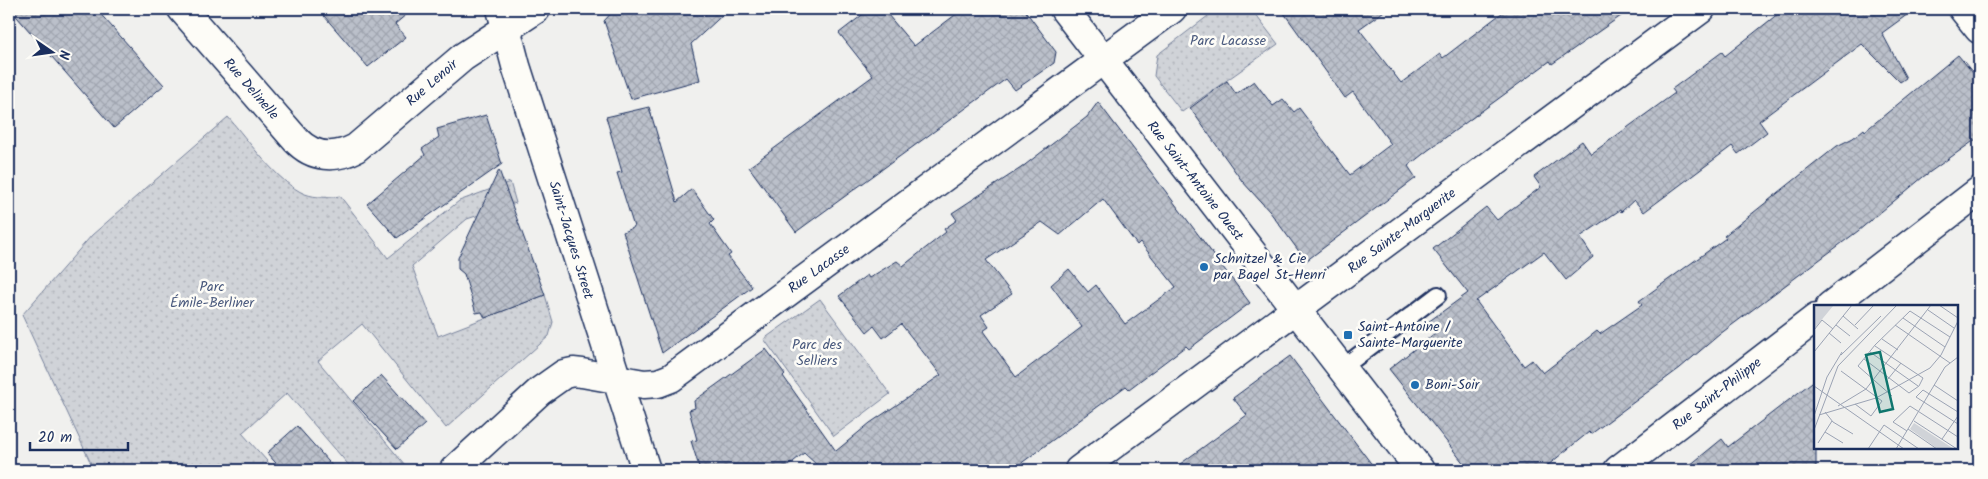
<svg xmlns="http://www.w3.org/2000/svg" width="1988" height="479" font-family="Kalam,sans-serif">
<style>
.park{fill:url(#park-dots);stroke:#76819b}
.building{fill:url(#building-cross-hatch);stroke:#1b2f5e;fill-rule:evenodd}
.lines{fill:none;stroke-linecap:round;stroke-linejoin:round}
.service-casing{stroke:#1b2f5e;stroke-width:20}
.minor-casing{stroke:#1b2f5e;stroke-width:31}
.secondary-casing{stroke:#1b2f5e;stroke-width:31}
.service{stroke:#fdfcf7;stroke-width:16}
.minor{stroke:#fdfcf7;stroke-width:28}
.secondary{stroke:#fdfcf7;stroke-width:28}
.poi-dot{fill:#1f6fb2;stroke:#fdfcf7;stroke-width:2}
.labels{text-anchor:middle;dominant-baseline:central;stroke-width:5;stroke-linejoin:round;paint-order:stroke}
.park-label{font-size:14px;fill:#48587c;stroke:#fdfcf7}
.street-label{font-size:14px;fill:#1b2f5e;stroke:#fdfcf7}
.poi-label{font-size:14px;fill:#1b2f5e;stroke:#fdfcf7;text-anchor:start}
.inset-road{fill:none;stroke:#9ba3b4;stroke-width:1}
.view{fill:#0f766e;fill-opacity:0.15;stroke:#0f766e;stroke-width:2.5}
.inset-edge{fill:none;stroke:#1b2f5e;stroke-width:2.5}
</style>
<defs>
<pattern id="park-dots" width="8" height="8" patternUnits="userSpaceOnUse" patternTransform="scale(1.25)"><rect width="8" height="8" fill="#d0d3d8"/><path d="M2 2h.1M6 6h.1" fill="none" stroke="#b2b5bc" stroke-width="1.8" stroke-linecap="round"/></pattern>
<pattern id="building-cross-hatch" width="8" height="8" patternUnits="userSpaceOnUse" patternTransform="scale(1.25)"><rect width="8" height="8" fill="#bbc0ca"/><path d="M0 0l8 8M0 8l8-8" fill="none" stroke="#a0a5b0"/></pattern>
</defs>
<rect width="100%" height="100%" fill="#f0f0ee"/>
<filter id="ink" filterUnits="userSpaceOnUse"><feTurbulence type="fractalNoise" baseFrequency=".02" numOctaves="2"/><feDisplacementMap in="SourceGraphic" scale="10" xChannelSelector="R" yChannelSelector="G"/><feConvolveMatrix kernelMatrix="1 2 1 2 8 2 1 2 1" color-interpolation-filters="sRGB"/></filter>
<g filter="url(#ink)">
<g class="park">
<polygon points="1217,9 1251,9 1278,44 1182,112 1154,76 1157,55"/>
<path d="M228 117C247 139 278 183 305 194 316 198 329 198 340 196L388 258 459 201 510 182 516 203 467 219 412 266 438 336 545 295 553 322 549 336 446 428 362 324 318 361 405 465 399 470H353L287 393 242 433 275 470H94L22 315 92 235Z"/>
<polygon points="820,299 890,394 834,436 764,339"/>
</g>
<g class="building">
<polygon points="10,9 96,9 164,85 114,128"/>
<polygon points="318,9 413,9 395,24 406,37 368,67"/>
<polygon points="615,9 729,9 691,44 700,80 631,99 604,21"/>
<polygon points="870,9 883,9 914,46 963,9 1024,9 1056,52 1054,63 1015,90 1006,79 796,232 749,167 873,76 839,33"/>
<polygon points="1281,9 1387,9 1359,29 1401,83 1440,54 1443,58 1507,9 1631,9 1552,64 1550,61 1427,151 1408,166 1416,178 1306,261 1270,212 1242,181 1190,108 1227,81 1236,94 1254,81 1273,106 1283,99 1294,112 1299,108 1350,175 1391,144 1353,92 1345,98"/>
<polygon points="1784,9 1915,9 1882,33 1906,78 1900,82 1862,44 1759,121 1767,132 1738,154 1732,146 1644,212 1634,200 1621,212 1620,210 1580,237 1593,257 1566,280 1544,252 1476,301 1524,366 1532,360 1543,373 1597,331 1600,334 1642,305 1639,301 1726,238 1724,236 1837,146 1853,138 1864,129 1865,131 1958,55 1979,80 1979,137 1923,177 1858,231 1720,334 1680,368 1591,434 1589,432 1542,470 1469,470 1389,369 1435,333 1428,322 1468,293 1433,249 1486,207 1497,220 1541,187 1534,177 1582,141 1591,154 1675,93 1672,89 1722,52 1725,56"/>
<path d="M1098 102 1250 303 1189 349 1186 346 1129 389 1126 386 1012 470H813L818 466 804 453 783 470H700L691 441 697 440 689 410 695 408 694 401 766 349 785 374 783 376 836 451 870 423 941 375 901 324 883 338 874 326 867 332 839 296 867 275 869 278 897 261 903 266 946 232 944 229 957 220 952 213 1021 168 1087 117ZM1103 199 1137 245 1140 242 1176 287 1125 324 1096 285 1088 292 1069 269 1051 285 1082 327 1016 377 983 331 989 327 981 315 1012 294 986 260 1042 222 1060 235Z"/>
<polygon points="649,107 677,202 692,189 714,220 710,224 731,254 728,256 752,287 662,353 623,232 634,227 617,173 622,172 606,117"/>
<polygon points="486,115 502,164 397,238 367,204 425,155 422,149 439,137 437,129"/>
<polygon points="499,170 545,295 485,318 482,312 476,313 464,274 458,269 458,258"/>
<polygon points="1290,356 1376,470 1172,470 1247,415 1233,398"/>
<polygon points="381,375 425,424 397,449 353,401"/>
<polygon points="1816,379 1816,470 1684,470 1722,439 1728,447"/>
<polygon points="297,426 336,470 282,470 267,453"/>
</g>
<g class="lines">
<g class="service-casing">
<polyline id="service" points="1342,368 1438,295"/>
</g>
<g class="minor-casing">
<g id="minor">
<path d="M182 9 296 140C313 158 335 159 356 148L463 57 536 9"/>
<polyline points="1963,9 1979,29"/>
<polyline points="1830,306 1979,191"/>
<polyline points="454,470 540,391 564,374 573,372 582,373 644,384 658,383 671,378 1172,9"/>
<polyline points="1079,470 1701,9"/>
<polyline points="1618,470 1816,318"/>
</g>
</g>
<g class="secondary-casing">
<g id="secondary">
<polyline points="501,9 516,66 646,470"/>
<polyline points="1064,9 1420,470"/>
</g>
</g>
<use href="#service" class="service"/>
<use href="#minor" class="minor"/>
<use href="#secondary" class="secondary"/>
</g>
</g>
<g class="poi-dot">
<circle cx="1204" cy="267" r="5"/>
<rect x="1343" y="330" width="10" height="10" rx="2.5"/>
<circle cx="1415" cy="385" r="5"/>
</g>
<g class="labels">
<g class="park-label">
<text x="1228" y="41">Parc Lacasse</text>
<text x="212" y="287">Parc<tspan x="212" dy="16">Émile-Berliner</tspan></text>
<text x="817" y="345">Parc des<tspan x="817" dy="16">Selliers</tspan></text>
</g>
<g class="street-label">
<text transform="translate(432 83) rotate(-41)">Rue Lenoir</text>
<text transform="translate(251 89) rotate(49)">Rue Delinelle</text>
<text transform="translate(1195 181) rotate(52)">Rue Saint-Antoine Ouest</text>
<text transform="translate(1402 231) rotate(-37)">Rue Sainte-Marguerite</text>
<text transform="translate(571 240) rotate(73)">Saint-Jacques Street</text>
<text transform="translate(819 269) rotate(-36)">Rue Lacasse</text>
<text transform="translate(1717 394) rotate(-38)">Rue Saint-Philippe</text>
</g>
<g class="poi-label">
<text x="1214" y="259">Schnitzel &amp; Cie<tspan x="1214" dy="16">par Bagel St-Henri</tspan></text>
<text x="1358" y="327">Saint-Antoine /<tspan x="1358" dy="16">Sainte-Marguerite</tspan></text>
<text x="1425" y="385">Boni-Soir</text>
</g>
</g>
<g transform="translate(1814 305)">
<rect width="144" height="144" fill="#f0f0ee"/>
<path d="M0 0 19 1 0 24ZM100 118 140 144H124L96 124Z" fill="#d0d3d8"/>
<path class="inset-road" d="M125 0 144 13M114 5 140 23M29 11 44 24M89 13 131 42M22 20 36 31M41 20 60 0M81 20 136 58M0 25 8 15 19 24M15 28 27 38M68 34 84 45M0 47 38 0M56 47 104 81M27 50 67 11M50 54 95 88 105 81 109 73 61 41M27 66 68 96 57 111 41 99M74 74 87 58M120 80 144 96M0 81 90 144M78 91 44 61 61 40 96 6 136 32M24 101 52 84 117 0M11 107 19 117 39 129M144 107 109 85 102 92 144 119M5 110 62 93 116 63 127 50 144 16M0 111 13 72 28 47M100 116 143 144M94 124 123 144M0 125 24 61 83 0M93 126 79 117 96 101 144 132M11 127 29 138M128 134 144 111M4 138 18 116M54 144 70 120 105 144M82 144 131 62 144 52"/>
<path class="view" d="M66 47 79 104 66 107 52 50Z"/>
<rect width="144" height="144" class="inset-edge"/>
</g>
<rect width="1988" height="479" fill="none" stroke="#fdfcf7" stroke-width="30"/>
<rect x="15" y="15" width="1958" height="449" fill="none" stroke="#1b2f5e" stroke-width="2" filter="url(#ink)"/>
<g transform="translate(52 52) rotate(103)" stroke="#fdfcf7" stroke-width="4" paint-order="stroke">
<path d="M0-4L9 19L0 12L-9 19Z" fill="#1b2f5e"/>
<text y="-8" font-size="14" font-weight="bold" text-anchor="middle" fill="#1b2f5e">N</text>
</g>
<path d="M30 442v8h98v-8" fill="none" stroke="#1b2f5e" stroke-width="2.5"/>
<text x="38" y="442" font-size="15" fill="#1b2f5e" stroke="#fdfcf7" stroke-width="4" paint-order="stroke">20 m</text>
</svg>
